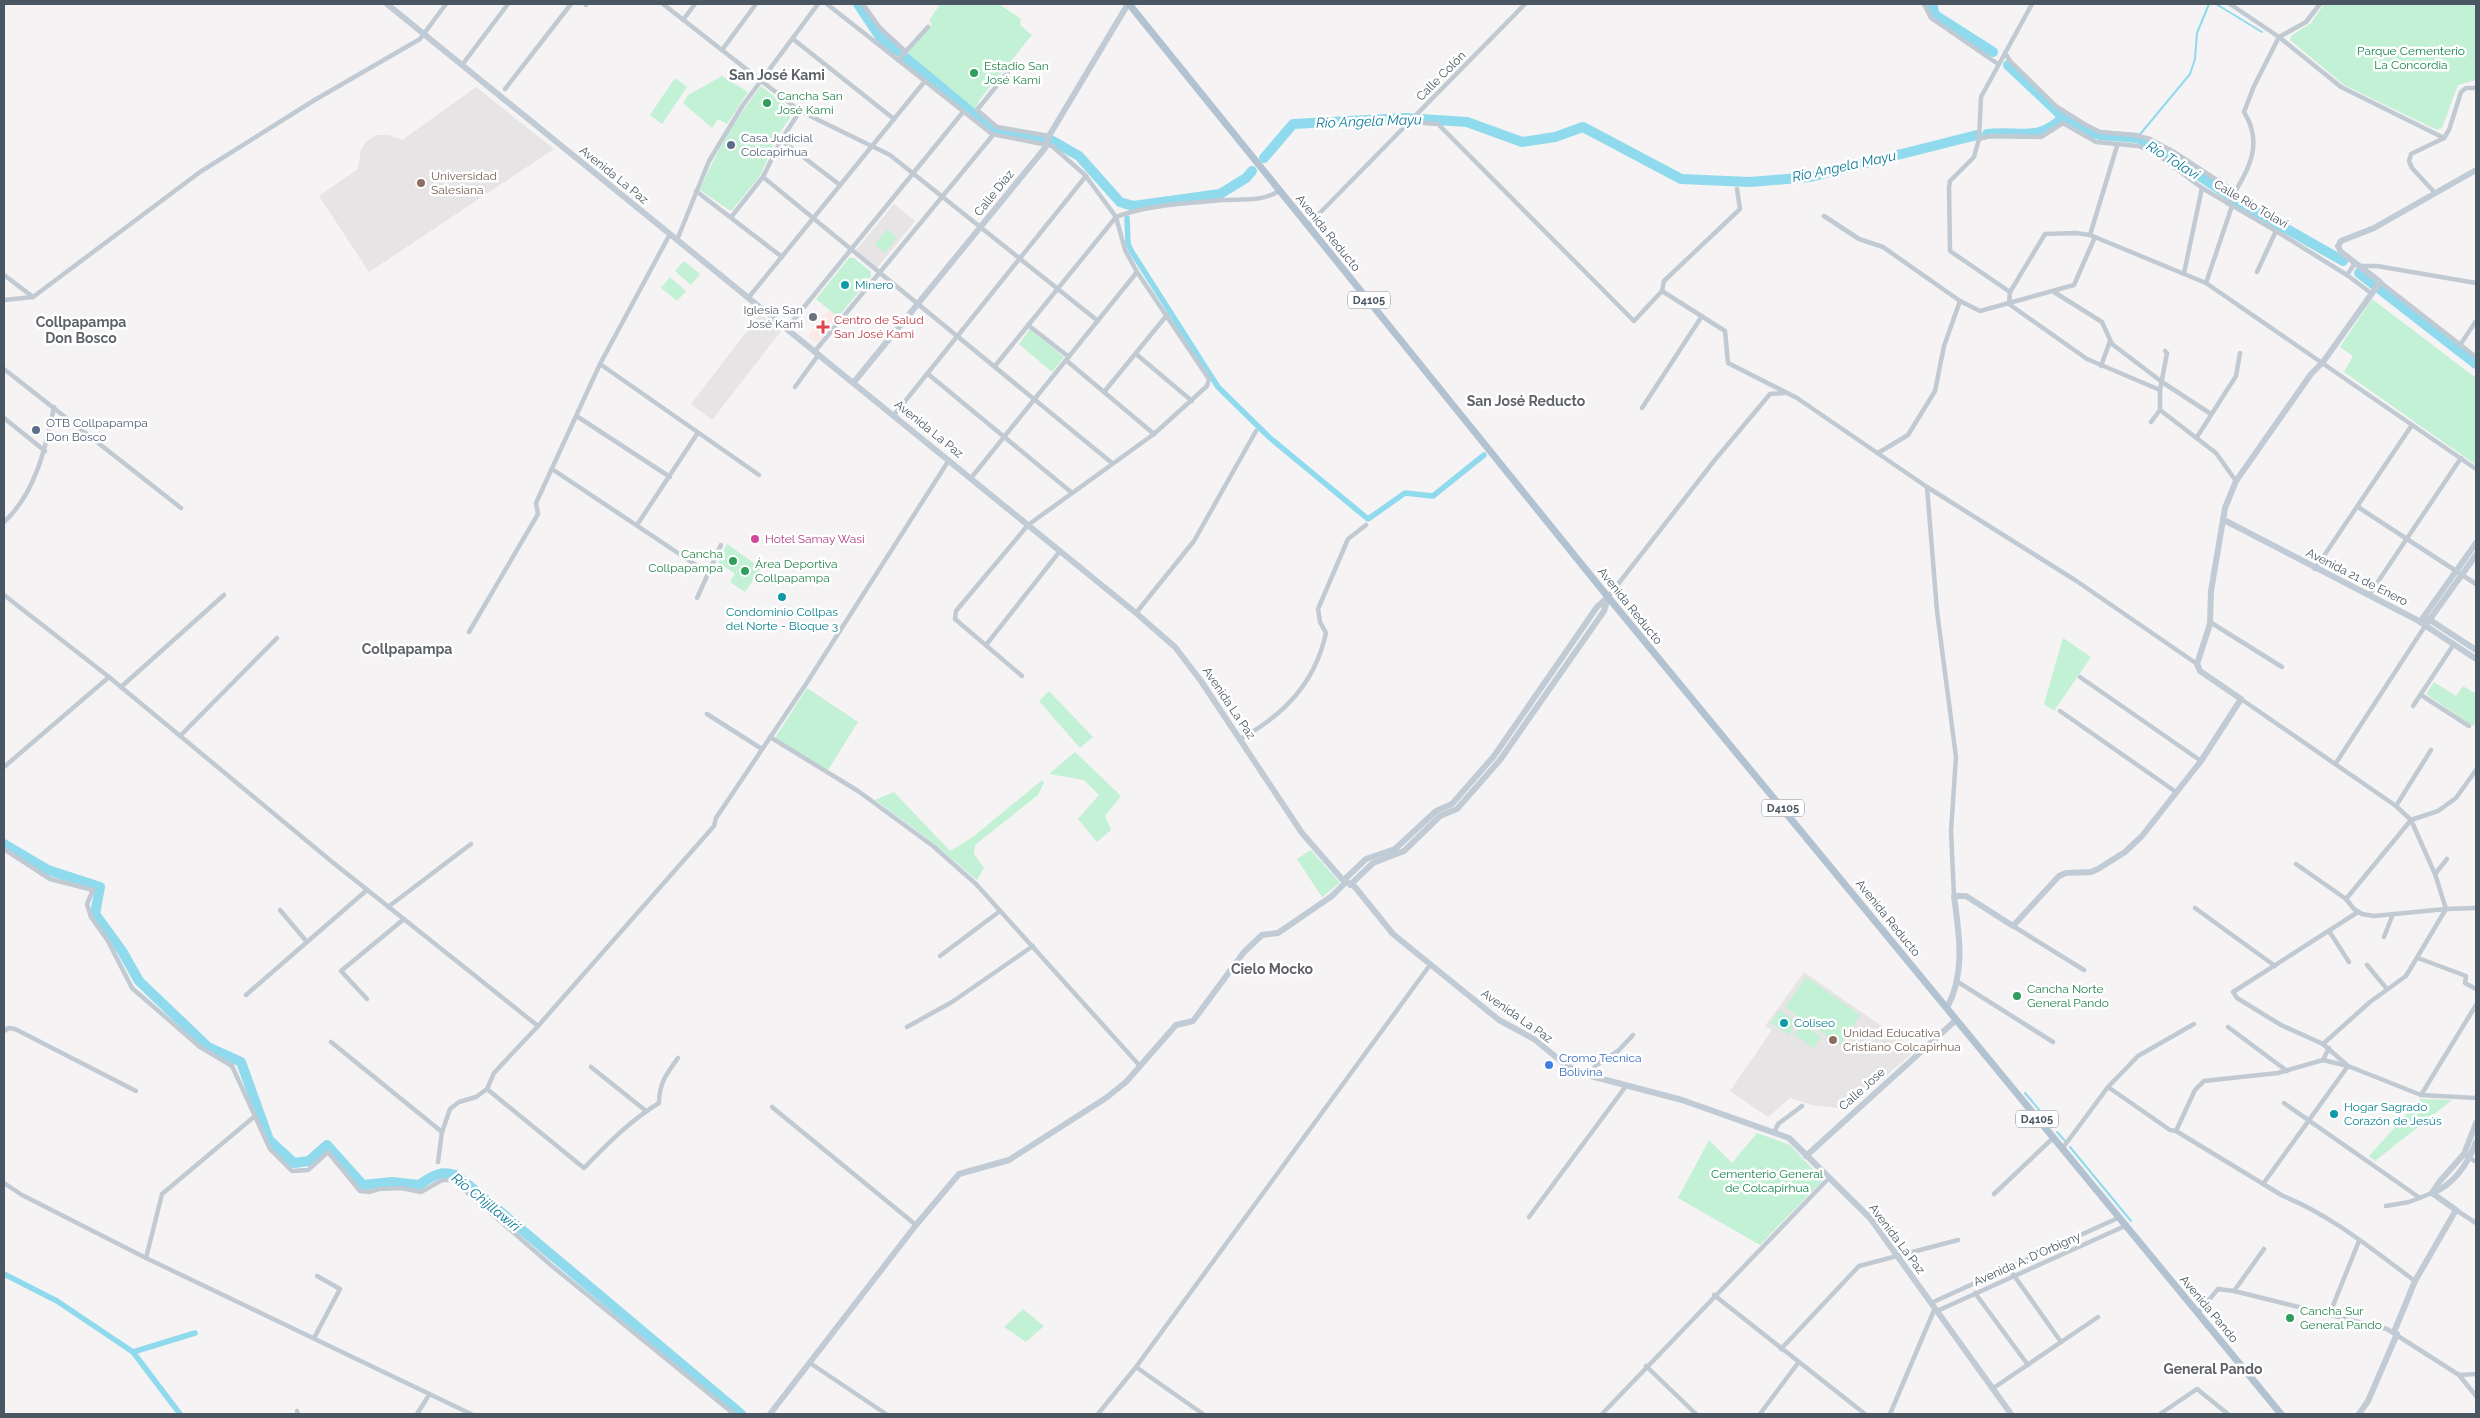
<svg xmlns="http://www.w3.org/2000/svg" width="2480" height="1418" font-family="Raleway,sans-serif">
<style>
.education{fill:#e6e4e5}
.medical{fill:#fce8e6}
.green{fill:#c3f1d5}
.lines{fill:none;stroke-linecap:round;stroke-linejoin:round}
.stream{stroke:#90daee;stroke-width:2}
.canal{stroke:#90daee;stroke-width:5.5}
.river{stroke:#90daee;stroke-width:10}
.street{stroke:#c1cad2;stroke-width:4.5}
.secondary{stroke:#c1cbd6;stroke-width:6}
.primary{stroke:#b3c2d1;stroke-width:7}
.leisure-dot{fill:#2e9e5b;stroke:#fff;stroke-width:2}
.service-dot{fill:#5c6f8a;stroke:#fff;stroke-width:2}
.education-dot{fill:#8d6e63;stroke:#fff;stroke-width:2}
.culture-dot{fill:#0f9aa8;stroke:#fff;stroke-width:2}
.worship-dot{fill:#6b7280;stroke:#fff;stroke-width:2}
.health-dot{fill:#e0444e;stroke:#fff;stroke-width:2}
.hotel-dot{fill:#d1479c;stroke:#fff;stroke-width:2}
.shop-dot{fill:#3f7fe0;stroke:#fff;stroke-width:2}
.labels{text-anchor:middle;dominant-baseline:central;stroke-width:5;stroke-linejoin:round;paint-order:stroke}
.shield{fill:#fff;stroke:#808990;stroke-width:1}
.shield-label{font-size:11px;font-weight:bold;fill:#4a5661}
.park-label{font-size:12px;fill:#17864f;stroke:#fff}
.leisure-label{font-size:12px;fill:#27864d;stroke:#fff;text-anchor:start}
.street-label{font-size:12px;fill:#4a5661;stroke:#fff}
.service-label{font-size:12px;fill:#4e5e75;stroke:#fff;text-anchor:start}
.education-label{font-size:12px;fill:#785e54;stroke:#fff;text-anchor:start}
.culture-label{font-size:12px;fill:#0d838f;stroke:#fff;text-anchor:start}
.worship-label{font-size:12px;fill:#5b616d;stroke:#fff;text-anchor:end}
.health-label{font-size:12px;fill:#be3a42;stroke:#fff;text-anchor:start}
.hotel-label{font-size:12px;fill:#b23c85;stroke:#fff;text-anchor:start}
.shop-label{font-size:12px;fill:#366cbe;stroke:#fff;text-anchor:start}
.neighbourhood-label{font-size:14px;font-weight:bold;fill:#5f6368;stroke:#fff}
.water-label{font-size:14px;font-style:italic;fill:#0c7c9b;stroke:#fff}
</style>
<rect width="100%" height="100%" fill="#f5f3f3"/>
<g class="education">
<polygon points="476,87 554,149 369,272 319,196 358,169 361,149 367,141 377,135 389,135 402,140"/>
<polygon points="894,204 915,221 877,268 856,250"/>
<polygon points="760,314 781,331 712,420 691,404"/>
<polygon points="1804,972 1916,1050 1847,1109 1812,1105 1790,1098 1768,1117 1730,1091 1772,1030 1765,1026"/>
</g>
<polygon class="medical" points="829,310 838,317 817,343 808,336"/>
<g class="green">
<polygon points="940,4 999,4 1021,19 1020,25 1032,35 980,99 975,110 978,115 975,119 901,60 932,24 929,21"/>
<polygon points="2324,4 2476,4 2476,80 2458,85 2442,128 2437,130 2344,85 2290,40 2291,36 2311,23"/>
<polygon points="722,76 748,92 727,124 718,119 712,128 683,103 688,95"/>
<polygon points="675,78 687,87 662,124 650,115"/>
<path d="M761 86 794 112 778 135 760 176 732 210H729L700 190C715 153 736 118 761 86Z"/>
<polygon points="887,229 897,237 885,253 875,245"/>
<polygon points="849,258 854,258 871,272 871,277 838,317 816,299"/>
<polygon points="684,261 700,274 691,285 675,271"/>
<polygon points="670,277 686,291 677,301 661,288"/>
<polygon points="2372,299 2476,378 2476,465 2344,372 2353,356 2340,347"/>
<polygon points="1030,329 1064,357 1052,372 1019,344"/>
<polygon points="727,544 761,568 745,592 730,582 735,574 718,562"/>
<polygon points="2063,638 2091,657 2054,711 2044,704"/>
<polygon points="2434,682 2456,696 2463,686 2476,694 2476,721 2473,726 2426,694"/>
<polygon points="807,688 858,722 828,770 775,738"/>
<polygon points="1049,691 1093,737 1080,748 1039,701"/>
<polygon points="1075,752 1121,796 1105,816 1111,830 1097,842 1078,819 1099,795 1084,780 1049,774"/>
<polygon points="1042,780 1044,783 1038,795 975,845 974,854 984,868 977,880 932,842 875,800 894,792 950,851 973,837"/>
<polygon points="1311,850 1340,883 1322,897 1297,859"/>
<polygon points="1806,977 1860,1015 1840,1045 1785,1007"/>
<polygon points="1779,1010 1797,1022 1789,1035 1771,1023"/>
<polygon points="1802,1024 1821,1037 1814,1048 1794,1035"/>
<polygon points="2420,1099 2452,1100 2375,1161 2369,1156"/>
<polygon points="1757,1133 1790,1145 1823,1180 1760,1245 1678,1198 1709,1140 1732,1163"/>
<polygon points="1023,1309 1044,1326 1026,1342 1004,1327"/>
</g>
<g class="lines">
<g class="stream">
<polyline points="2216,4 2262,32"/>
<polyline points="2137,138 2190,74 2195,59 2197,33 2209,4"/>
<polyline points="2025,1093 2053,1126"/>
<polyline points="2057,1132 2065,1141"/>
<polyline points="2070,1147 2131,1221"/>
</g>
<g class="canal">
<polyline points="1127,218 1128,244 1132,252 1218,387 1269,437 1368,519 1405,493 1433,496 1484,455"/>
<polyline points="4,1274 57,1301 133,1352 180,1414"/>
<polyline points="133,1352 195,1333"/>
</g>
<g class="river">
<polyline points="858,4 880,37 897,51"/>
<polyline points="1932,4 1935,15 1993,52"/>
<polyline points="906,58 994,131 1042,138"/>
<polyline points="2008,65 2063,117 2087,131 2100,135 2137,138 2153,145 2236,200 2343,261"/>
<path d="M1987 134C2019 130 2038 143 2063 117"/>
<polyline points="1051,140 1079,156 1120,202 1133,206 1220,194 1246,178 1252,171"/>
<polyline points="1264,158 1293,124 1405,118 1467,122 1522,142 1555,137 1583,127 1681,179 1750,182 1810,177 1977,135"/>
<polyline points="2359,273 2476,364"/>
<path d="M4 844 48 870 100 887 95 914 122 951 139 981 208 1047 241 1062 269 1140 294 1163 309 1161 327 1145 363 1185 392 1182 419 1185C433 1175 443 1169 459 1177L741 1414"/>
</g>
<g class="street">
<polyline points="585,4 586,5"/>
<polyline points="663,4 800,111 890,155 1098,321"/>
<polyline points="827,4 992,134 1052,146 1085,175 1116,217 1125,250 1137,272 1209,379 1207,386 1154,434 1028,525 956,611 955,619 1022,676"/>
<polyline points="863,4 880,28 905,51"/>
<polyline points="1924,4 1931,18 1998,64"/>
<polyline points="2230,4 2279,37 2341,87 2444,138"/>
<polyline points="683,20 695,4"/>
<polyline points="793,39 894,119"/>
<polyline points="722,50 756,4"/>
<polyline points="2005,53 2010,61 2057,107 2086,125 2100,132 2134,135 2150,139 2174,152 2235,192"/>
<polyline points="898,60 928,27"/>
<polyline points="462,65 508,4"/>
<polyline points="1012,67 977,110 997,127 1049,136"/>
<polyline points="505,89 571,4"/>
<polyline points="1410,122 1438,124 1634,321 1662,291 1664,281 1740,209 1737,189"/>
<polyline points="1979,139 1990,136 2041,137 2063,123 2096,142 2138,146 2154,152 2202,188 2276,231 2347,275 2371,293"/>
<polyline points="781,140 840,185"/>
<polyline points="763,177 1112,463"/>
<polyline points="696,191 782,257"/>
<polyline points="2435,193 2412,168 2409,161 2411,154 2444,138 2449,130 2461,92 2466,88 2476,88"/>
<path d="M2228 204C2245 174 2266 147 2244 112L2254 86 2279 37 2306 22 2320 4"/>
<polyline points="732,216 763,177 781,140 800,111"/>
<polyline points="1824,216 1859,239 1883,247 1960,301 1980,311 2074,285 2095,237"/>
<polyline points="1308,225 1525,4"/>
<polyline points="2090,235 2117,146"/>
<polyline points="677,240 709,161 743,105 818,4"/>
<polyline points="2361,266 2377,266 2476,283"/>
<polyline points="2257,272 2276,231"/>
<polyline points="2184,273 2202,188"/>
<polyline points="4,275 33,297"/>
<polyline points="2347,275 2355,263"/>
<polyline points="2380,282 2476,357"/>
<polyline points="2206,283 2232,206"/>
<polyline points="1662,291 1725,331 1728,363 1797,398 1927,487 1937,611 1956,757 1951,831 1954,896"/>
<polyline points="2010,292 1950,251 1949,187 1950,181 1974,157 1979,139 1981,97 2032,4"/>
<polyline points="2054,292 2102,322 2112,344 2162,382 2211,414"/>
<polyline points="749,297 925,81"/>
<polyline points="4,300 33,297 200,172 313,101 420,39 446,4"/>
<polyline points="2009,304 2010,292 2045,234 2076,233 2090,235 2206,283 2476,469"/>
<polyline points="2009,304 2087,359 2160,390"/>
<polyline points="1028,325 1069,357"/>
<polyline points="787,328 963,112"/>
<polyline points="2460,345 2476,321"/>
<polyline points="815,351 993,135"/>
<polyline points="1136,354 1192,401"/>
<polyline points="1067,361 1154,434"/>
<polyline points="600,364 759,475"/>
<path d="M995 366 1116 217C1146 205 1190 203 1223 200 1243 199 1261 202 1279 191"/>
<polyline points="2101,366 2110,341"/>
<polyline points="4,369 181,508"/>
<polyline points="928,374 1071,492"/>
<polyline points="795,387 819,354"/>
<polyline points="1104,392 1167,315"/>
<polyline points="1642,408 1702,316"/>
<polyline points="2160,410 2216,453 2236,481"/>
<polyline points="894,415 1086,176"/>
<polyline points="578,417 670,477"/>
<polyline points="4,418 45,451"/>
<polyline points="2151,422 2160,410 2160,390 2167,353 2165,351"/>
<polyline points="2197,437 2236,376 2240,353"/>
<polyline points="1878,453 1908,435 1935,391 1944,346 1960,301"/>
<polyline points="552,469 708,573"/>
<polyline points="971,478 1137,272"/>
<polyline points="1927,487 2075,580 2197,664"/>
<polyline points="2358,507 2476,584"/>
<path d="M4 522C35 494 46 447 54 407"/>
<polyline points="637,525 697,434"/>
<polyline points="2315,569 2412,425"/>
<polyline points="4,595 109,677 331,861 538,1026"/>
<polyline points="2369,595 2461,458"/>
<polyline points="1608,597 1714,461 1770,394 1785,393"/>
<polyline points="697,598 721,545"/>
<polyline points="1136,613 1194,541 1256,431"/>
<polyline points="2210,622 2282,667"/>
<polyline points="469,632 538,514 536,503 600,364 670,234"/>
<polyline points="986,645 1060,551"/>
<polyline points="2080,677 2201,761"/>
<polyline points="121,687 224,595"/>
<polyline points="2421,695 2469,726"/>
<polyline points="2241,699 2396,806 2411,820 2435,874 2446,909 2406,976 2370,1002 2323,1044"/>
<polyline points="2413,706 2454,644"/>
<polyline points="2060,711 2176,792"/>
<polyline points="707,714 762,749"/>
<polyline points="180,736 277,638"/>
<polyline points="770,737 858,791 933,846 976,884 1140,1066"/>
<path d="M1240 739C1284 715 1315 683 1326 633L1320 622 1318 609 1348 539 1366 525"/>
<polyline points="2336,763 2425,626"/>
<polyline points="4,767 109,677"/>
<polyline points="2396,806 2431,750"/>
<polyline points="4,849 50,879 93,890 87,904 91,917 108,941 132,988 200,1047 232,1066 270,1149 292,1171 308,1170 328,1152 360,1191 369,1192 379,1189 401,1188 421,1192 442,1180 453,1180 552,1266 734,1414"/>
<polyline points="2296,864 2346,899 2354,909 2362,914 2374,916 2446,909 2476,908"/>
<polyline points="2435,874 2447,859"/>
<polyline points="2346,899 2411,820 2438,811 2456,798 2476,770"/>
<polyline points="388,907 471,844"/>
<polyline points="2195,908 2275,966"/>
<polyline points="280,910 307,942"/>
<polyline points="2013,926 2084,970"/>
<polyline points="2329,931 2349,962"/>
<polyline points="2384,937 2393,914"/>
<polyline points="940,956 1000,911"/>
<polyline points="2418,958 2466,976 2465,983 2476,989"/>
<polyline points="2367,965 2387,989"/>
<polyline points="1958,982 2053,1042"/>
<polyline points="246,995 367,890"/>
<polyline points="367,999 341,971 404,919"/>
<polyline points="907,1027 952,1002 1033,946"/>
<polyline points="2228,1027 2287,1071"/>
<polyline points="4,1031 9,1028 15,1029 136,1091"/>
<polyline points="331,1042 442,1132"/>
<polyline points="2323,1060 2348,1066 2421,1095 2476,1098"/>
<polyline points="591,1067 646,1111"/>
<polyline points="1591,1076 1595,1066 1618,1051 1633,1035"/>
<path d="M2108 1087 2170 1130 2176 1131 2283 1196C2331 1215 2374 1251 2415 1281"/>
<path d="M487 1089 584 1168C607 1144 631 1120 659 1103 659 1083 667 1073 678 1058"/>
<polyline points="2421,1095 2476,1005"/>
<polyline points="2284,1103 2420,1198"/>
<polyline points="772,1107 916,1225"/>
<polyline points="2176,1131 2195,1090 2204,1081 2278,1073 2323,1060 2329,1048"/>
<polyline points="1774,1133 1778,1124 1802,1106"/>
<polyline points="2062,1149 2108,1087 2138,1056 2194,1024"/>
<polyline points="2467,1156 2476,1162"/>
<polyline points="438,1162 442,1132 450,1109 459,1102 476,1097 487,1089 494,1073 538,1026 714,826 716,818 806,684 949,460"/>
<polyline points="4,1183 22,1195 146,1258 471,1414"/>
<polyline points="2263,1184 2348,1066 2323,1044 2281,1025 2237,998 2233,992 2358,912"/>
<polyline points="1994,1194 2053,1138"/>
<polyline points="2386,1206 2409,1202 2432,1193"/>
<polyline points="2456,1210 2476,1223"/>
<polyline points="1529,1217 1626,1086"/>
<polyline points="146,1258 162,1194 255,1116"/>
<polyline points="2013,1274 2061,1342"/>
<polyline points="2234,1291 2264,1249"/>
<polyline points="1975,1293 2028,1365"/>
<polyline points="1714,1295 1865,1414"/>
<polyline points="1931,1303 2118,1218"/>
<polyline points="1937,1311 2125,1226"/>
<polyline points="2198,1313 2218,1289 2234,1291 2387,1329 2459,1375 2476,1374"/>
<polyline points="2330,1313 2359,1241"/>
<polyline points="314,1338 340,1289 317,1276"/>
<polyline points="1781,1349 1859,1266 1958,1240"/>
<polyline points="810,1363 886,1414"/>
<polyline points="1646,1366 1696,1414"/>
<polyline points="1136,1367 1203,1414"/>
<polyline points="2459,1375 2476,1396"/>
<polyline points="1992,1389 2098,1317"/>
<polyline points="297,1411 298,1414"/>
<polyline points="417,1414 429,1395"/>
<polyline points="1098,1414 1136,1367 1430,965"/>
<polyline points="1602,1414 1828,1179"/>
<polyline points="1760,1414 1798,1363"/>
<polyline points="1890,1414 1935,1308"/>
<polyline points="2160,1414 2197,1389 2228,1414"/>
</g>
<g class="secondary">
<polyline points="387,4 1136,613 1175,647 1201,681 1302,833 1342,879 1355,887 1393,934 1499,1020 1534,1039 1567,1066 1587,1075 1682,1100 1789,1138 1870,1218 2011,1414"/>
<polyline points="854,382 1045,148 1049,136 1128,4"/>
<polyline points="2224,520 2417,620 2476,659"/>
<polyline points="2427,618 2476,650"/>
<polyline points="2420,622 2476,543"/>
<polyline points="2425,626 2476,555"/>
<polyline points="1344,880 1366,859 1395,849 1436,811 1452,804 1494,756 1597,607 1608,597"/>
<polyline points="1350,885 1373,863 1404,851 1440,816 1457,809 1500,760 1604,611 1608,598"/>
<path d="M1947 1008C1966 972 1959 934 1954 896H1966L2013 926 2059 876 2066 873 2091 872 2098 869 2125 852 2142 836 2201 761 2241 699 2200 671 2197 664 2210 624 2211 591 2225 508 2236 481 2311 374 2323 362 2380 282 2341 252 2338 246 2341 241 2374 228 2476 170"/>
<polyline points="1806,1156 1956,1020"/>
<polyline points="2432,1193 2440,1181 2464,1154 2476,1123"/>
<path d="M2433 1193C2454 1184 2468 1163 2476 1142"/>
<polyline points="2394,1332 2415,1281 2456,1210 2432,1193"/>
<polyline points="770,1414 916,1225 959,1174 1009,1160 1106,1098 1126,1082 1176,1025 1193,1021 1244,952 1262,935 1278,933 1332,896 1346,882"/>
<polyline points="2359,1414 2368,1401 2397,1334"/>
</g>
<polyline class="primary" points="1129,4 1608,597 2281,1414"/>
</g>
<g class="leisure-dot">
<circle cx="974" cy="73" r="5"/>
<circle cx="767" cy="103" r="5"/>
<circle cx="733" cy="561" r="5"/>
<circle cx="745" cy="571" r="5"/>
<circle cx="2017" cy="996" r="5"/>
<circle cx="2290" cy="1318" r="5"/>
</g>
<g class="service-dot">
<circle cx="731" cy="145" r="5"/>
<circle cx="36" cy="430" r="5"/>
</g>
<g class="education-dot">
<circle cx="421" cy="183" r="5"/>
<circle cx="1833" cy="1040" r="5"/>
</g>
<g class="culture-dot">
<circle cx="845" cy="285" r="5"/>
<circle cx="782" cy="597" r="5"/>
<circle cx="1784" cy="1023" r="5"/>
<circle cx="2334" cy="1114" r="5"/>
</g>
<circle class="worship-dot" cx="813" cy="317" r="5"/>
<path class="health-dot" d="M820.5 319.5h5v5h5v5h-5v5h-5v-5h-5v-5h5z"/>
<circle class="hotel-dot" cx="755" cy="539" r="5"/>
<circle class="shop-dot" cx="1549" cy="1065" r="5"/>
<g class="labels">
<g class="shield">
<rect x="1348" y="291.5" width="42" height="17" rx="4"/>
<rect x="1762" y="799.5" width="42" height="17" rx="4"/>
<rect x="2016" y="1110.5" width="42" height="17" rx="4"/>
</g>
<g class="shield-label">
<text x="1369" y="300">D4105</text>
<text x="1783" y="808">D4105</text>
<text x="2037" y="1119">D4105</text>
</g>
<g class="park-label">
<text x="2411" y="51">Parque Cementerio<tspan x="2411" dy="14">La Concordia</tspan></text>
<text x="1767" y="1174">Cementerio General<tspan x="1767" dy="14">de Colcapirhua</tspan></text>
</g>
<g class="leisure-label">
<text x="984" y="66">Estadio San<tspan x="984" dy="14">José Kami</tspan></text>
<text x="777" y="96">Cancha San<tspan x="777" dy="14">José Kami</tspan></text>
<text x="723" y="554" text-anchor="end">Cancha<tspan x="723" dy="14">Collpapampa</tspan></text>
<text x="755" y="564">Área Deportiva<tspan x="755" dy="14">Collpapampa</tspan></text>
<text x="2027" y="989">Cancha Norte<tspan x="2027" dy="14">General Pando</tspan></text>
<text x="2300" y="1311">Cancha Sur<tspan x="2300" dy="14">General Pando</tspan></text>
</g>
<g class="street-label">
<text transform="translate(1441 76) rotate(-45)">Calle Colón</text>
<text transform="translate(614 175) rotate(39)">Avenida La Paz</text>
<text transform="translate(994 193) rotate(-51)">Calle Díaz</text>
<text transform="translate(2251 204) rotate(30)">Calle Río Tolavi</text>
<text transform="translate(1328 233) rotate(51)">Avenida Reducto</text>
<text transform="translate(929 429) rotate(39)">Avenida La Paz</text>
<text transform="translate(2357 577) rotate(27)">Avenida 21 de Enero</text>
<text transform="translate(1630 606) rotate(51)">Avenida Reducto</text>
<text transform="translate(1229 703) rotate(56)">Avenida La Paz</text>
<text transform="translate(1888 918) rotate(51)">Avenida Reducto</text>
<text transform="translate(1517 1016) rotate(35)">Avenida La Paz</text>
<text transform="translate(1862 1089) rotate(-42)">Calle Jose</text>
<text transform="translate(1897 1239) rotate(53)">Avenida La Paz</text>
<text transform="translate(2027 1259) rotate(-24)">Avenida A. D'Orbigny</text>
<text transform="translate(2209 1309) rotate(50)">Avenida Pando</text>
</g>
<g class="service-label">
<text x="741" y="138">Casa Judicial<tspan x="741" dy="14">Colcapirhua</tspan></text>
<text x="46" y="423">OTB Collpapampa<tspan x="46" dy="14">Don Bosco</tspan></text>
</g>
<g class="education-label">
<text x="431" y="176">Universidad<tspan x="431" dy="14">Salesiana</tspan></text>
<text x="1843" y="1033">Unidad Educativa<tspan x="1843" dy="14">Cristiano Colcapirhua</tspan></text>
</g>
<g class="culture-label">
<text x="855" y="285">Minero</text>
<text x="782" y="612" text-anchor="middle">Condominio Collpas<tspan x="782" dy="14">del Norte - Bloque 3</tspan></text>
<text x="1794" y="1023">Coliseo</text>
<text x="2344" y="1107">Hogar Sagrado<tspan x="2344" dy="14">Corazón de Jesús</tspan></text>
</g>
<g class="worship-label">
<text x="803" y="310">Iglesia San<tspan x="803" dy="14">José Kami</tspan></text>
</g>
<g class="health-label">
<text x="834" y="320">Centro de Salud<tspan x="834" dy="14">San José Kami</tspan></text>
</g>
<g class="hotel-label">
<text x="765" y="539">Hotel Samay Wasi</text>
</g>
<g class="shop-label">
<text x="1559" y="1058">Cromo Tecnica<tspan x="1559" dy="14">Bolivina</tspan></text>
</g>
<g class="neighbourhood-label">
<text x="777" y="75">San José Kami</text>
<text x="81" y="322">Collpapampa<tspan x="81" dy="16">Don Bosco</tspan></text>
<text x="1526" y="401">San José Reducto</text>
<text x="407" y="649">Collpapampa</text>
<text x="1272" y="969">Cielo Mocko</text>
<text x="2213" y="1369">General Pando</text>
</g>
<g class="water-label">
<text transform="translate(1369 121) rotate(-2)">Río Angela Mayu</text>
<text transform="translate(2173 160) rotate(32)">Río Tolavi</text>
<text transform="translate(1844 166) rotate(-12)">Río Angela Mayu</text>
<text transform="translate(486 1202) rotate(39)">Río Chijllawiri</text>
</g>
</g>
<rect width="2480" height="1418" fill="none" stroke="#4a5661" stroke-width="10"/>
</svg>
